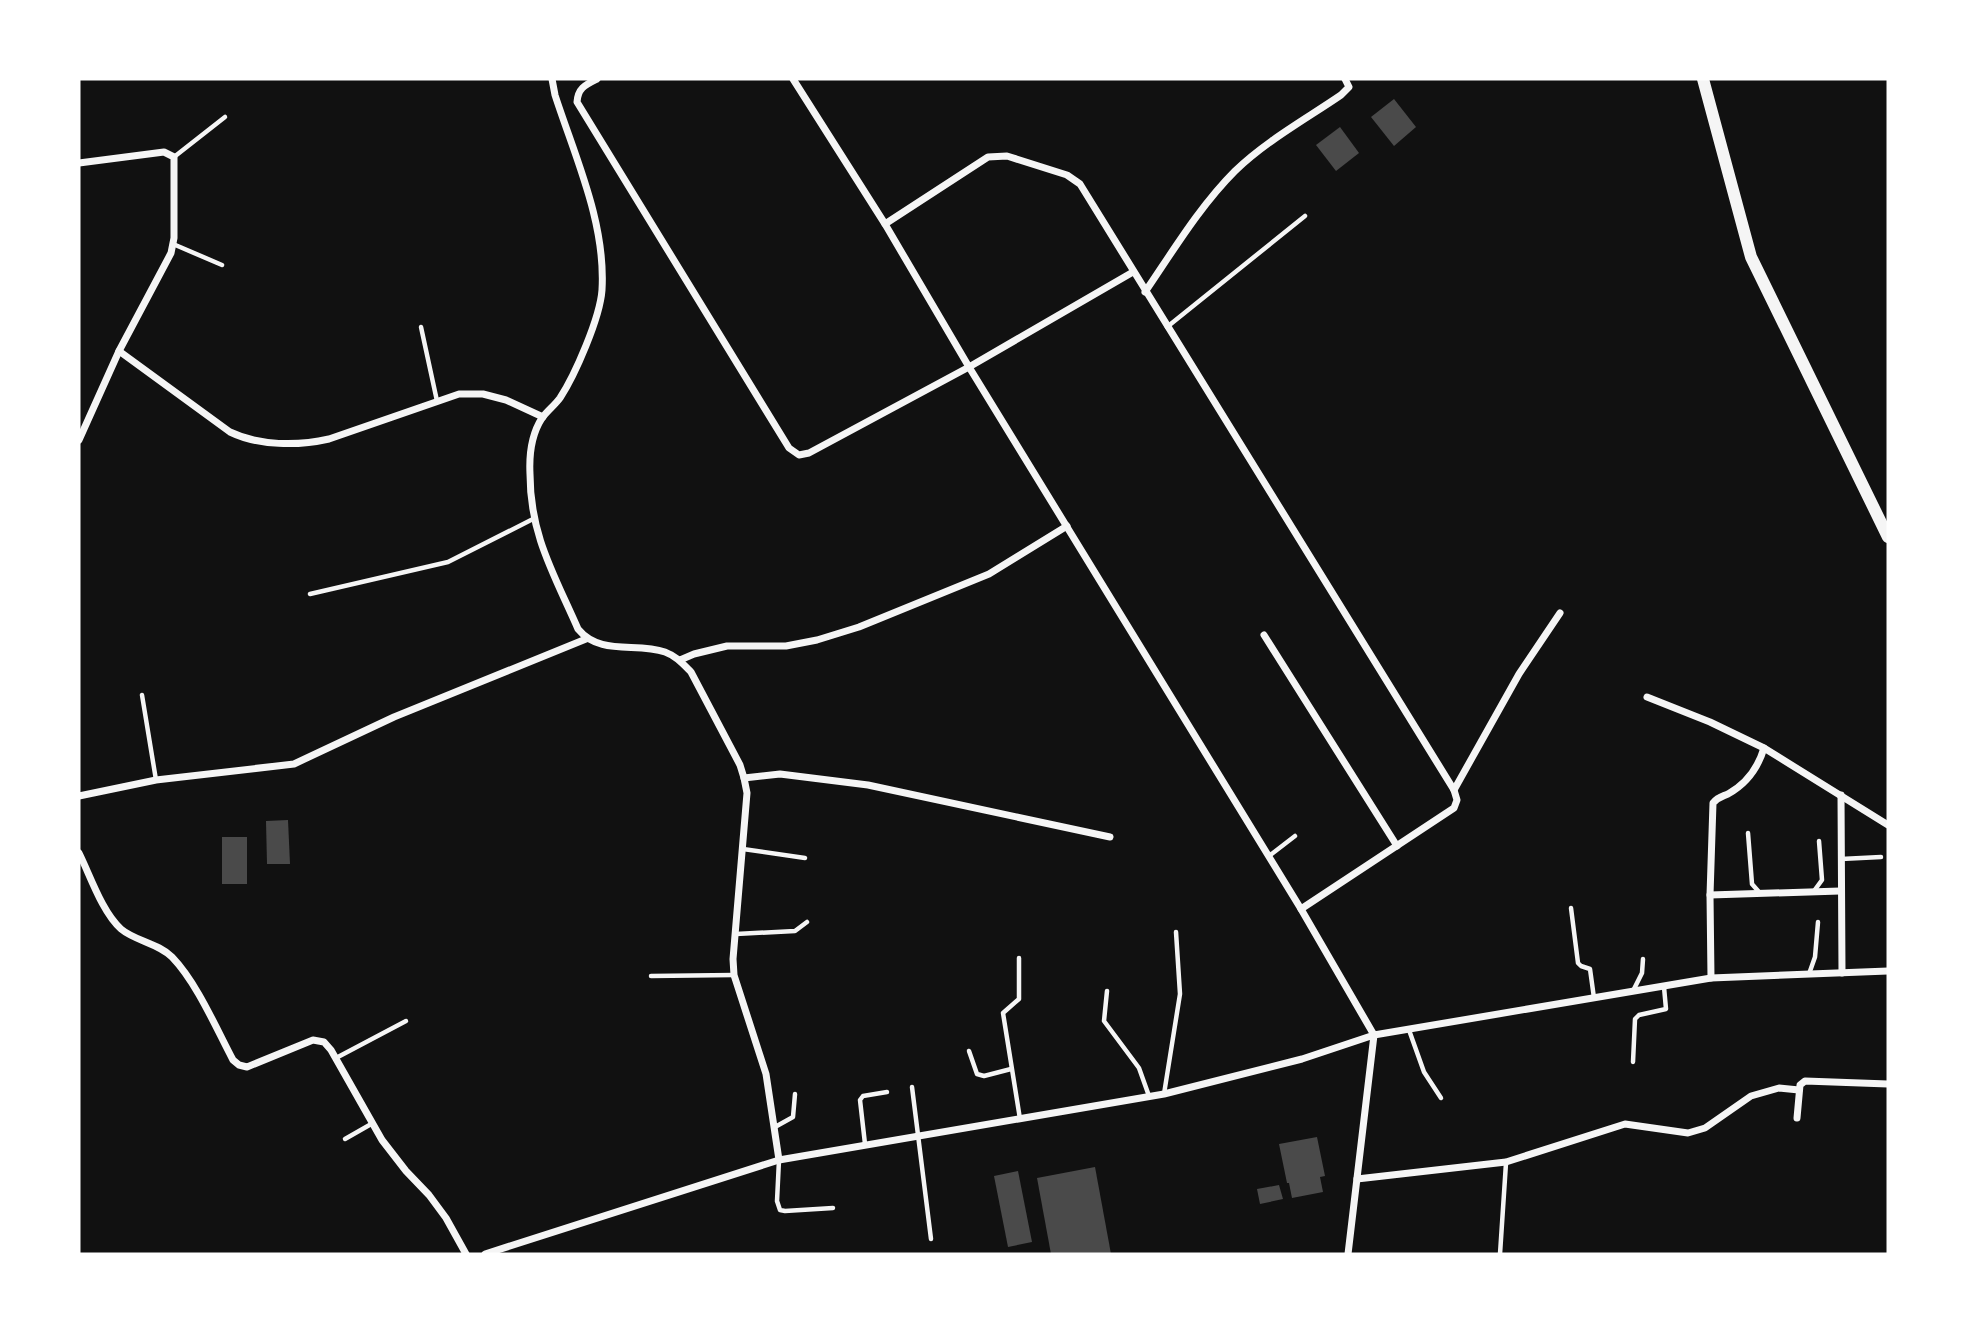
<svg xmlns="http://www.w3.org/2000/svg" width="1967" height="1333" font-family="'Public Sans',sans-serif">
<style>
.building{fill:#4a4a4a}
.lines{fill:none;stroke-linecap:round;stroke-linejoin:round}
.service{stroke:#f5f5f5;stroke-width:4.5}
.minor{stroke:#f5f5f5;stroke-width:7}
.tertiary{stroke:#f5f5f5;stroke-width:12}
</style>
<rect width="100%" height="100%" fill="#111"/>
<g class="building">
<polygon points="1394,99 1416,127 1394,146 1371,117"/>
<polygon points="1340,127 1359,153 1336,171 1316,145"/>
<polygon points="288,820 290,864 267,864 266,821"/>
<rect x="222" y="837" width="25" height="47"/>
<polygon points="1317,1137 1325,1176 1320,1177 1323,1192 1292,1198 1289,1183 1287,1183 1279,1144"/>
<polygon points="1095,1167 1111,1254 1051,1254 1037,1178"/>
<polygon points="1018,1171 1032,1242 1008,1247 994,1176"/>
<polygon points="1279,1185 1283,1199 1260,1204 1257,1189"/>
</g>
<g class="lines">
<g class="service">
<polyline points="174,157 225,117"/>
<polyline points="173,244 222,265"/>
<polyline points="421,327 437,401"/>
<polyline points="1167,327 1305,216"/>
<polyline points="310,594 448,562 533,519"/>
<polyline points="142,695 156,780"/>
<polyline points="1748,833 1752,884 1759,892"/>
<polyline points="743,849 805,858"/>
<polyline points="1269,856 1295,836"/>
<polyline points="1841,859 1881,857"/>
<polyline points="1814,891 1822,880 1819,841"/>
<polyline points="1571,908 1578,963 1581,966 1590,969 1594,998"/>
<polyline points="736,934 795,931 807,922"/>
<polyline points="1019,958 1019,999 1003,1013 1020,1119"/>
<polyline points="1809,974 1815,957 1818,922"/>
<polyline points="651,976 734,975"/>
<polyline points="1107,991 1104,1021 1139,1068 1149,1096"/>
<polyline points="1633,991 1642,973 1643,959"/>
<polyline points="1409,1030 1424,1072 1441,1098"/>
<polyline points="969,1051 977,1074 984,1076 1011,1069"/>
<polyline points="336,1058 406,1021"/>
<polyline points="1633,1062 1635,1019 1639,1015 1666,1009 1664,987"/>
<polyline points="912,1087 931,1239"/>
<polyline points="1164,1094 1180,994 1176,932"/>
<polyline points="775,1127 793,1117 795,1094"/>
<polyline points="345,1139 373,1123"/>
<polyline points="865,1144 860,1100 863,1096 887,1092"/>
<polyline points="779,1160 777,1201 780,1210 785,1211 833,1208"/>
<polyline points="1500,1254 1506,1163"/>
</g>
<g class="minor">
<path d="M552 79 555 95C575 157 606 223 602 290 600 318 575 375 560 398 555 405 547 411 542 418 531 435 529 454 530 474 530 535 554 574 578 629 600 656 636 642 665 652 676 656 683 664 691 672L740 765 744 778 747 793 733 959 734 975 766 1074 779 1160"/>
<path d="M597 79C585 85 578 88 577 102L789 448 799 455 809 453 969 367 1133 272"/>
<polyline points="793,79 885,224 969,367 1301,909 1374,1035 1711,978 1888,971"/>
<polyline points="79,163 164,152 174,157 174,238 171,253 119,351 79,440"/>
<polyline points="885,224 988,157 1007,156 1067,175 1080,184 1454,790 1457,800 1454,808 1301,909"/>
<path d="M1145 292C1173 251 1200 206 1235 171 1266 141 1306 119 1341 95L1349 87 1345 79"/>
<path d="M119 351 230 432C259 446 298 446 329 439L459 394H483L506 400 543 417"/>
<polyline points="1264,635 1397,846"/>
<polyline points="680,660 694,654 727,646 786,646 817,640 859,627 989,574 1067,526"/>
<polyline points="1647,697 1710,722 1764,748 1888,825"/>
<polyline points="744,778 780,774 868,785 1110,837"/>
<polyline points="1454,790 1519,674 1560,613"/>
<polyline points="1841,795 1842,973"/>
<polyline points="79,796 156,780 294,764 394,717 586,639"/>
<path d="M79 853C90 875 102 912 121 929 135 941 158 943 172 957 197 983 216 1028 233 1060L239 1065 247 1067 313 1040 324 1042 331 1050 382 1140 406 1171 429 1195 446 1218 466 1254"/>
<polyline points="1710,895 1840,891"/>
<path d="M1711 978 1710 895 1713 803C1718 797 1721 797 1728 794 1746 784 1758 768 1764 748"/>
<polyline points="1797,1118 1800,1085 1805,1081 1888,1084"/>
<polyline points="1357,1179 1506,1162 1625,1124 1688,1133 1705,1128 1751,1096 1779,1088 1799,1090"/>
<polyline points="485,1254 779,1160 1164,1094 1302,1059 1374,1035 1348,1254"/>
</g>
<polyline class="tertiary" points="1703,79 1751,257 1888,537"/>
</g>
<rect width="1967" height="1333" fill="none" stroke="#ffffff" stroke-width="161"/>
</svg>
